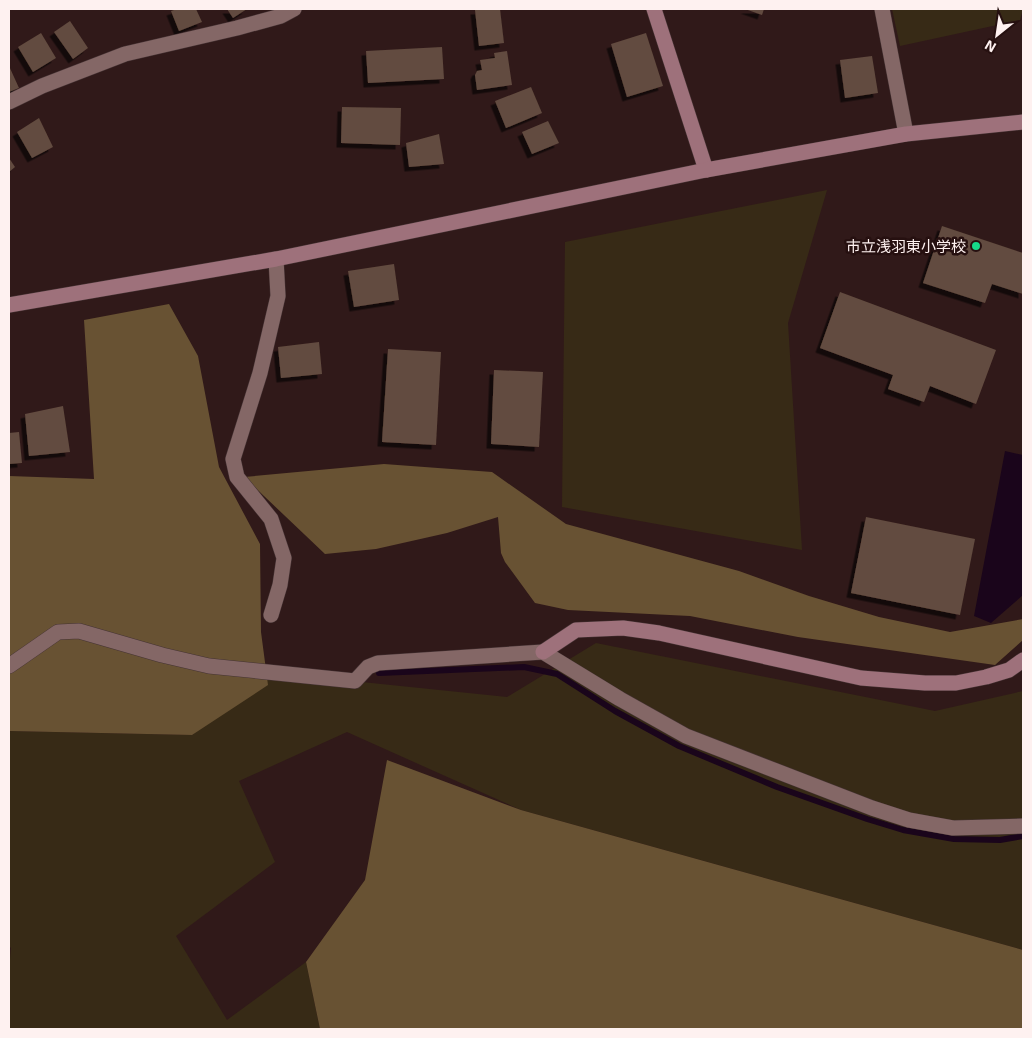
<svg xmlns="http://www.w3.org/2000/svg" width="1032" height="1038" font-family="'Exo 2','Noto Sans JP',sans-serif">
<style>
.green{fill:#372a16}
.forest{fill:#685233}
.water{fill:#1a051b}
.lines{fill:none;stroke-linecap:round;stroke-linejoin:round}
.stream{stroke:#1a051b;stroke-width:6}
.building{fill:#624b3f;filter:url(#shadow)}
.street-casing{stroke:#453334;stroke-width:16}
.secondary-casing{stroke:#453334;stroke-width:16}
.street{stroke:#846766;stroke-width:15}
.secondary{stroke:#9e717b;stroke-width:15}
.poi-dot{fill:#16d989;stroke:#261010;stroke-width:2}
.labels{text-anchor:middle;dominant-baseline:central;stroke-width:5;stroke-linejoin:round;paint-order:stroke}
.poi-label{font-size:15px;fill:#fef1f0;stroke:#261010;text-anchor:end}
</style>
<defs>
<filter id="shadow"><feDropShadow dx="-4.5" dy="4.5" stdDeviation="0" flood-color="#0009"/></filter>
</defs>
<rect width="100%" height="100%" fill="#301919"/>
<g class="green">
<polygon points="892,9 1023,9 1020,20 900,46"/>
<polygon points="827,190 788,323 802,550 562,507 565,242"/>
<polygon points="596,643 935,711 1023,691 1023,950 521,810 347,732 239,781 275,862 176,936 227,1020 306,962 320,1029 9,1029 9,969 11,948 9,946 9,731 192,735 265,672 507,697"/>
</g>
<g class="forest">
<polygon points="169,304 198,356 219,467 260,544 261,632 268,685 192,735 9,731 9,476 94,479 84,320"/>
<polygon points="384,464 492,472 566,524 739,571 809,596 879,617 950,632 1023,619 1023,640 995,665 798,637 690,616 568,610 535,603 505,562 501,553 498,517 447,533 376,549 325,554 244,477"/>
<polygon points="387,760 521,810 1023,950 1023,1029 320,1029 306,962 365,880"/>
</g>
<polygon class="water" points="1005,451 1023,455 1023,595 991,623 974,616"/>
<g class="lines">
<polyline class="stream" points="379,673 524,667 557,674 615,711 679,746 777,787 867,819 903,830 954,839 1000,840 1023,836"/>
</g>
<g class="building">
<polygon points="177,9 196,9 202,22 179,31 171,11"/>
<polygon points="227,9 247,9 233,18"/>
<polygon points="500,9 504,43 479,46 475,10"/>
<polygon points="745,9 764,9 762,15"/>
<polygon points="70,21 88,48 73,59 54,32"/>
<polygon points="41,33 56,58 33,72 18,47"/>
<polygon points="646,33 663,86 627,97 611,44"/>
<polygon points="442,47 444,79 368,83 366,51"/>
<polygon points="507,51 512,85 477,90 475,75 477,71 482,70 480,60 495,58 494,53"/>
<polygon points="872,56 878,93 845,98 840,60"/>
<polygon points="9,66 19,88 9,92"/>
<polygon points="531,87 542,113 506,128 495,101"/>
<polygon points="342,107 401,108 400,145 341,143"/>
<polygon points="39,118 53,147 32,158 17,132"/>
<polygon points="548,121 559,143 532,154 522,132"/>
<polygon points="439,134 444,164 409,167 406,143"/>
<polygon points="9,158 15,167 9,172"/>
<polygon points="942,226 1023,253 1023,294 992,284 985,303 923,283"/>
<polygon points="394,264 399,300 354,307 348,271"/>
<polygon points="840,292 996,350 976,404 930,386 924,402 888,389 893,375 820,348"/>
<polygon points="319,342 322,374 281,378 278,347"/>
<polygon points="388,349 441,352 436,445 382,442"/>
<polygon points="494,370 543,372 539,447 491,444"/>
<polygon points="63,406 70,452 29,456 25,414"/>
<polygon points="19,432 22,463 9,464 9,433"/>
<polygon points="866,517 975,539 960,615 851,593"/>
</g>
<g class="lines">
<g class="street-casing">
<g id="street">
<polyline points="882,9 906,134"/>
<polyline points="9,102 42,86 125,54 237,28 281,16 294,9"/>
<polyline points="271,615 280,585 284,558 271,519 237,477 233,459 260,373 278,296 276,259"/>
<polyline points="9,666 58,632 79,631 162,655 209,666 355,681 368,667 378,663 543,652 620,699 686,736 872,808 909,820 953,828 1023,826"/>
</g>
</g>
<g class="secondary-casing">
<g id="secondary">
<polyline points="654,9 706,170"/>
<polyline points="9,305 276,259 706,170 906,134 1023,122"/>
<polyline points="543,652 576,630 623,628 659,633 861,678 925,683 956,683 986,677 1009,670 1023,660"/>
</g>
</g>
<use href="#street" class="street"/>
<use href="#secondary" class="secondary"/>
</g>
<circle class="poi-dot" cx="976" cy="246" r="5"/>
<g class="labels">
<g class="poi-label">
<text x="966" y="246">市立浅羽東小学校</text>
</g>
</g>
<rect width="1032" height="1038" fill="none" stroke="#fef1f0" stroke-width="20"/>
<g transform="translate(997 35) rotate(210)" stroke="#261010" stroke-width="4" paint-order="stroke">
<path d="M0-4L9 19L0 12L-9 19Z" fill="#fef1f0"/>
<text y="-8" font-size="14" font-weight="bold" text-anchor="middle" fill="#fef1f0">N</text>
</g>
</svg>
